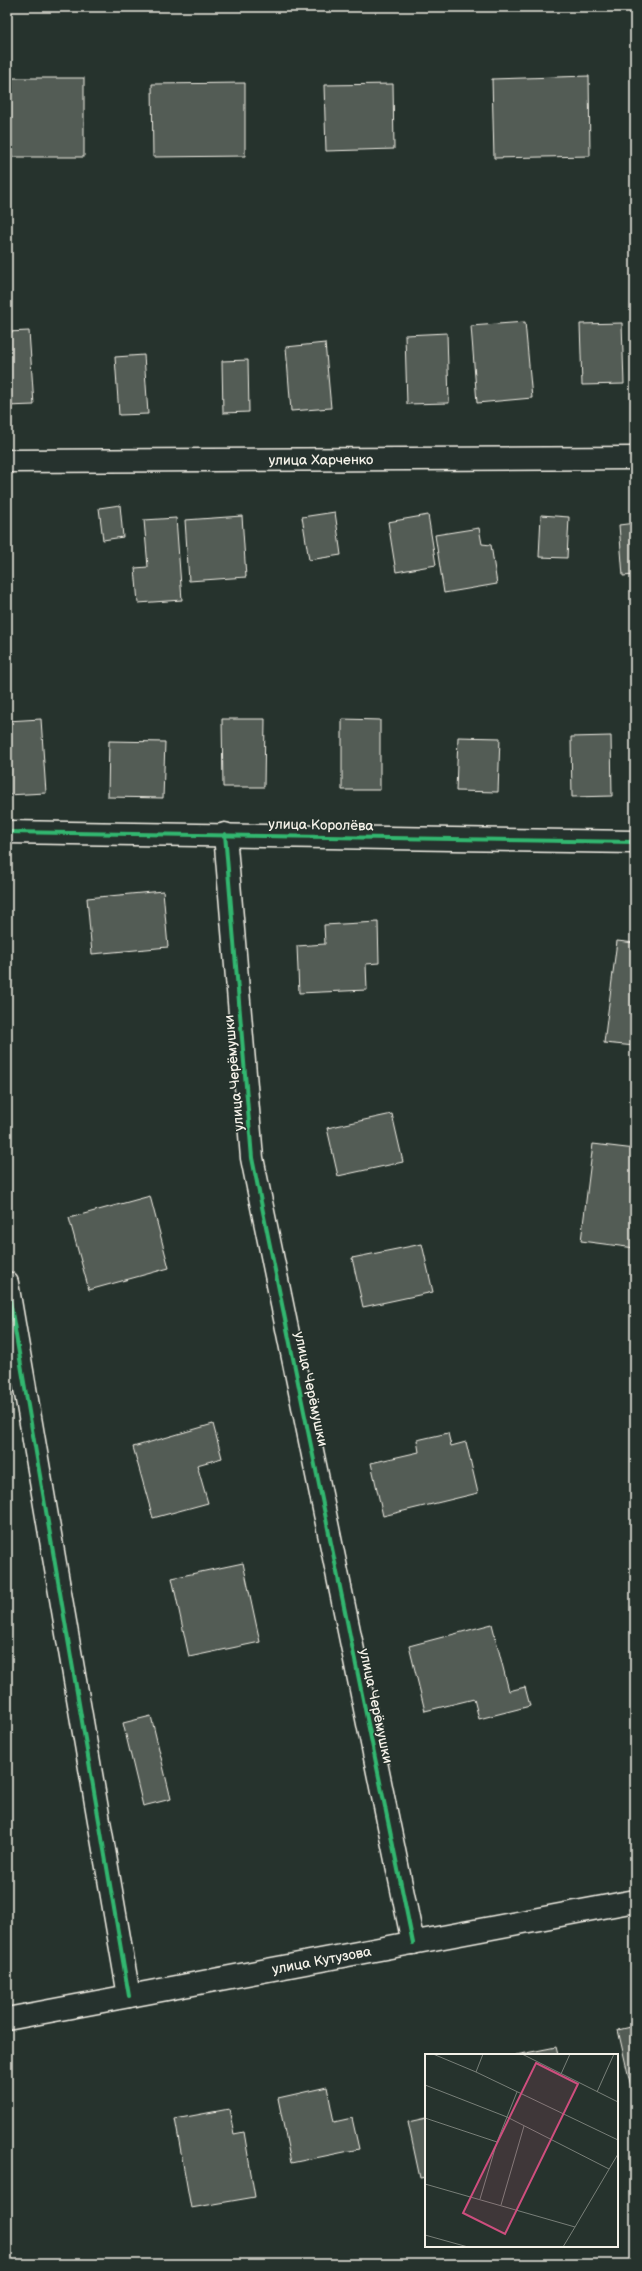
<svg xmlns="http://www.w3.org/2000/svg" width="642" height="2271" font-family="'Balsamiq Sans',sans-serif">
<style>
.building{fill:#525c55;stroke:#f4f1e8}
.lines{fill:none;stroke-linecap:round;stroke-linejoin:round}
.street-casing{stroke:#f4f1e8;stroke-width:25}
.secondary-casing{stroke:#f4f1e8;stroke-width:25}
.street{stroke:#26332d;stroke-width:22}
.secondary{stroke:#26332d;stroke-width:22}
.cycleway-casing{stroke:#26332d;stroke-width:6}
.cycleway{stroke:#33b770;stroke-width:4}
.labels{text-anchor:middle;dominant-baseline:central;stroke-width:3;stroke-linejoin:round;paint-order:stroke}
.street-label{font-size:14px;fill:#f4f1e8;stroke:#26332d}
.inset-road{fill:none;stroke:#787f78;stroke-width:1}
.view{fill:#ce4e7e;fill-opacity:0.15;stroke:#ce4e7e;stroke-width:2}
.inset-edge{fill:none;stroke:#f4f1e8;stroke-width:2}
</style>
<rect width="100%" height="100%" fill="#26332d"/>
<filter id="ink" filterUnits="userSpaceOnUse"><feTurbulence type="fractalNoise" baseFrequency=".025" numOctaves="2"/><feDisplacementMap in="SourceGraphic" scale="8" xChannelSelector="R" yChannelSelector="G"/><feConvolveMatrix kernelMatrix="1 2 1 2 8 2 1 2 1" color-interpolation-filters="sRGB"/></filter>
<g filter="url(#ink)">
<g class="building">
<polygon points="589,76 590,156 494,158 492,79"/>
<rect x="7" y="78" width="77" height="79"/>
<polygon points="245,83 245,156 153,157 152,84"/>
<polygon points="393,84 394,149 326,151 324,85"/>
<polygon points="525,322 532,398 477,403 471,326"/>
<polygon points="622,323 624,384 582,385 580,324"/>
<polygon points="29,331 34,405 7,406 7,332"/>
<polygon points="447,333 449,403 407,404 405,335"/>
<polygon points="325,343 331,408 291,411 286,347"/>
<polygon points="144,355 148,414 119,415 115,357"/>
<polygon points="248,360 249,412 223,413 222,361"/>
<polygon points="120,505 123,537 103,540 99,508"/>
<polygon points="335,512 341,555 309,560 302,517"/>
<polygon points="428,515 436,565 396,572 388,522"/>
<polygon points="541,515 569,517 567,558 539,557"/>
<polygon points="242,516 246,577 189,581 185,520"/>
<polygon points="176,518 182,600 138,603 135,568 148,567 144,520"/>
<polygon points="635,523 635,575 623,576 619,525"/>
<polygon points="479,528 482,544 491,545 497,584 444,593 435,535"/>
<polygon points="41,719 46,793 7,795 7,721"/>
<polygon points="222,719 265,719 264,787 223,787"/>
<polygon points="342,719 380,720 380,790 342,790"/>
<polygon points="611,736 612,796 572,797 571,737"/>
<polygon points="458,737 500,738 498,792 456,791"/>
<polygon points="109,741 165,742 163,798 108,797"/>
<polygon points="163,891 168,947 92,954 87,898"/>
<polygon points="378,922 379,963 366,964 367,990 299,993 297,946 325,944 324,925"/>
<polygon points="617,941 635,943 635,1046 604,1043"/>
<polygon points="392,1114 403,1162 338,1176 327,1128"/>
<polygon points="593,1144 635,1149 635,1248 581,1241"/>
<polygon points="150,1196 169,1268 89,1290 69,1218"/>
<polygon points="422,1244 433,1292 363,1307 352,1258"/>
<polygon points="213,1424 222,1458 197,1465 208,1503 153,1518 133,1447"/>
<polygon points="448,1433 451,1446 466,1442 478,1493 383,1516 371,1463 419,1452 417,1440"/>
<polygon points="243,1563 260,1642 189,1657 172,1578"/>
<polygon points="492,1624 509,1691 525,1687 530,1706 479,1719 474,1699 425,1711 409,1646"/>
<polygon points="151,1716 171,1799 143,1806 123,1723"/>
<polygon points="635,2026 635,2100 634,2100 618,2030"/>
<polygon points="556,2047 558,2055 516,2055"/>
<polygon points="327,2087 334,2122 352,2118 359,2149 291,2163 278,2098"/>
<polygon points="229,2109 234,2134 244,2132 255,2197 191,2208 175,2119"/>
<polygon points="426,2118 426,2177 420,2178 408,2122"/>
</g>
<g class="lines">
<g class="street-casing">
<g id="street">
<path id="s1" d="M7 461 635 458"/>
<polyline points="7,832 635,842"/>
<polyline points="225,834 252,1158 413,1943"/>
<polyline points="7,1283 129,1996"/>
</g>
</g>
<g class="secondary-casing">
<g id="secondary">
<path id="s2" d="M7 2019 635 1901"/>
</g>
</g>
<use href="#street" class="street"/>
<use href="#secondary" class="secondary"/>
<g class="cycleway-casing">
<g id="cycleway">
<polyline points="7,832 635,842"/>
<polyline points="225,834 252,1158 413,1943"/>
<polyline points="7,1283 129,1996"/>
</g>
</g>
<use href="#cycleway" class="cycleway"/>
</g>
</g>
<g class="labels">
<g class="street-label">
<text stroke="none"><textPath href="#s1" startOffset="314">улица Харченко</textPath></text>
<text transform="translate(321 825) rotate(1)">улица Королёва</text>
<text transform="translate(234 1073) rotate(-95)">улица Черёмушки</text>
<text transform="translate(311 1389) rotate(78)">улица Черёмушки</text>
<text transform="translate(376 1706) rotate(78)">улица Черёмушки</text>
<text stroke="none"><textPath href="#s2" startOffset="320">улица Кутузова</textPath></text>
</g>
</g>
<g transform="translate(425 2054)">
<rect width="193" height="193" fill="#26332d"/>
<path class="inset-road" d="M8 0 51 18 193 86M97 0 193 48M51 18 58 0M136 20 145 0M0 31 82 63 184 115M172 38 189 0M0 64 72 88M0 130 150 173 138 193M55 145 72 88 92 38M76 151 99 72M150 173 193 100M0 181 43 193"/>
<path class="view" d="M111 9 153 30 80 180 38 159Z"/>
<rect width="193" height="193" class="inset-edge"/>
</g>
<rect width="642" height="2271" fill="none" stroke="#26332d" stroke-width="24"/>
<rect x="12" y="12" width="618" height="2247" fill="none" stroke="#f4f1e8" stroke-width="1.5" filter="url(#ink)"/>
</svg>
